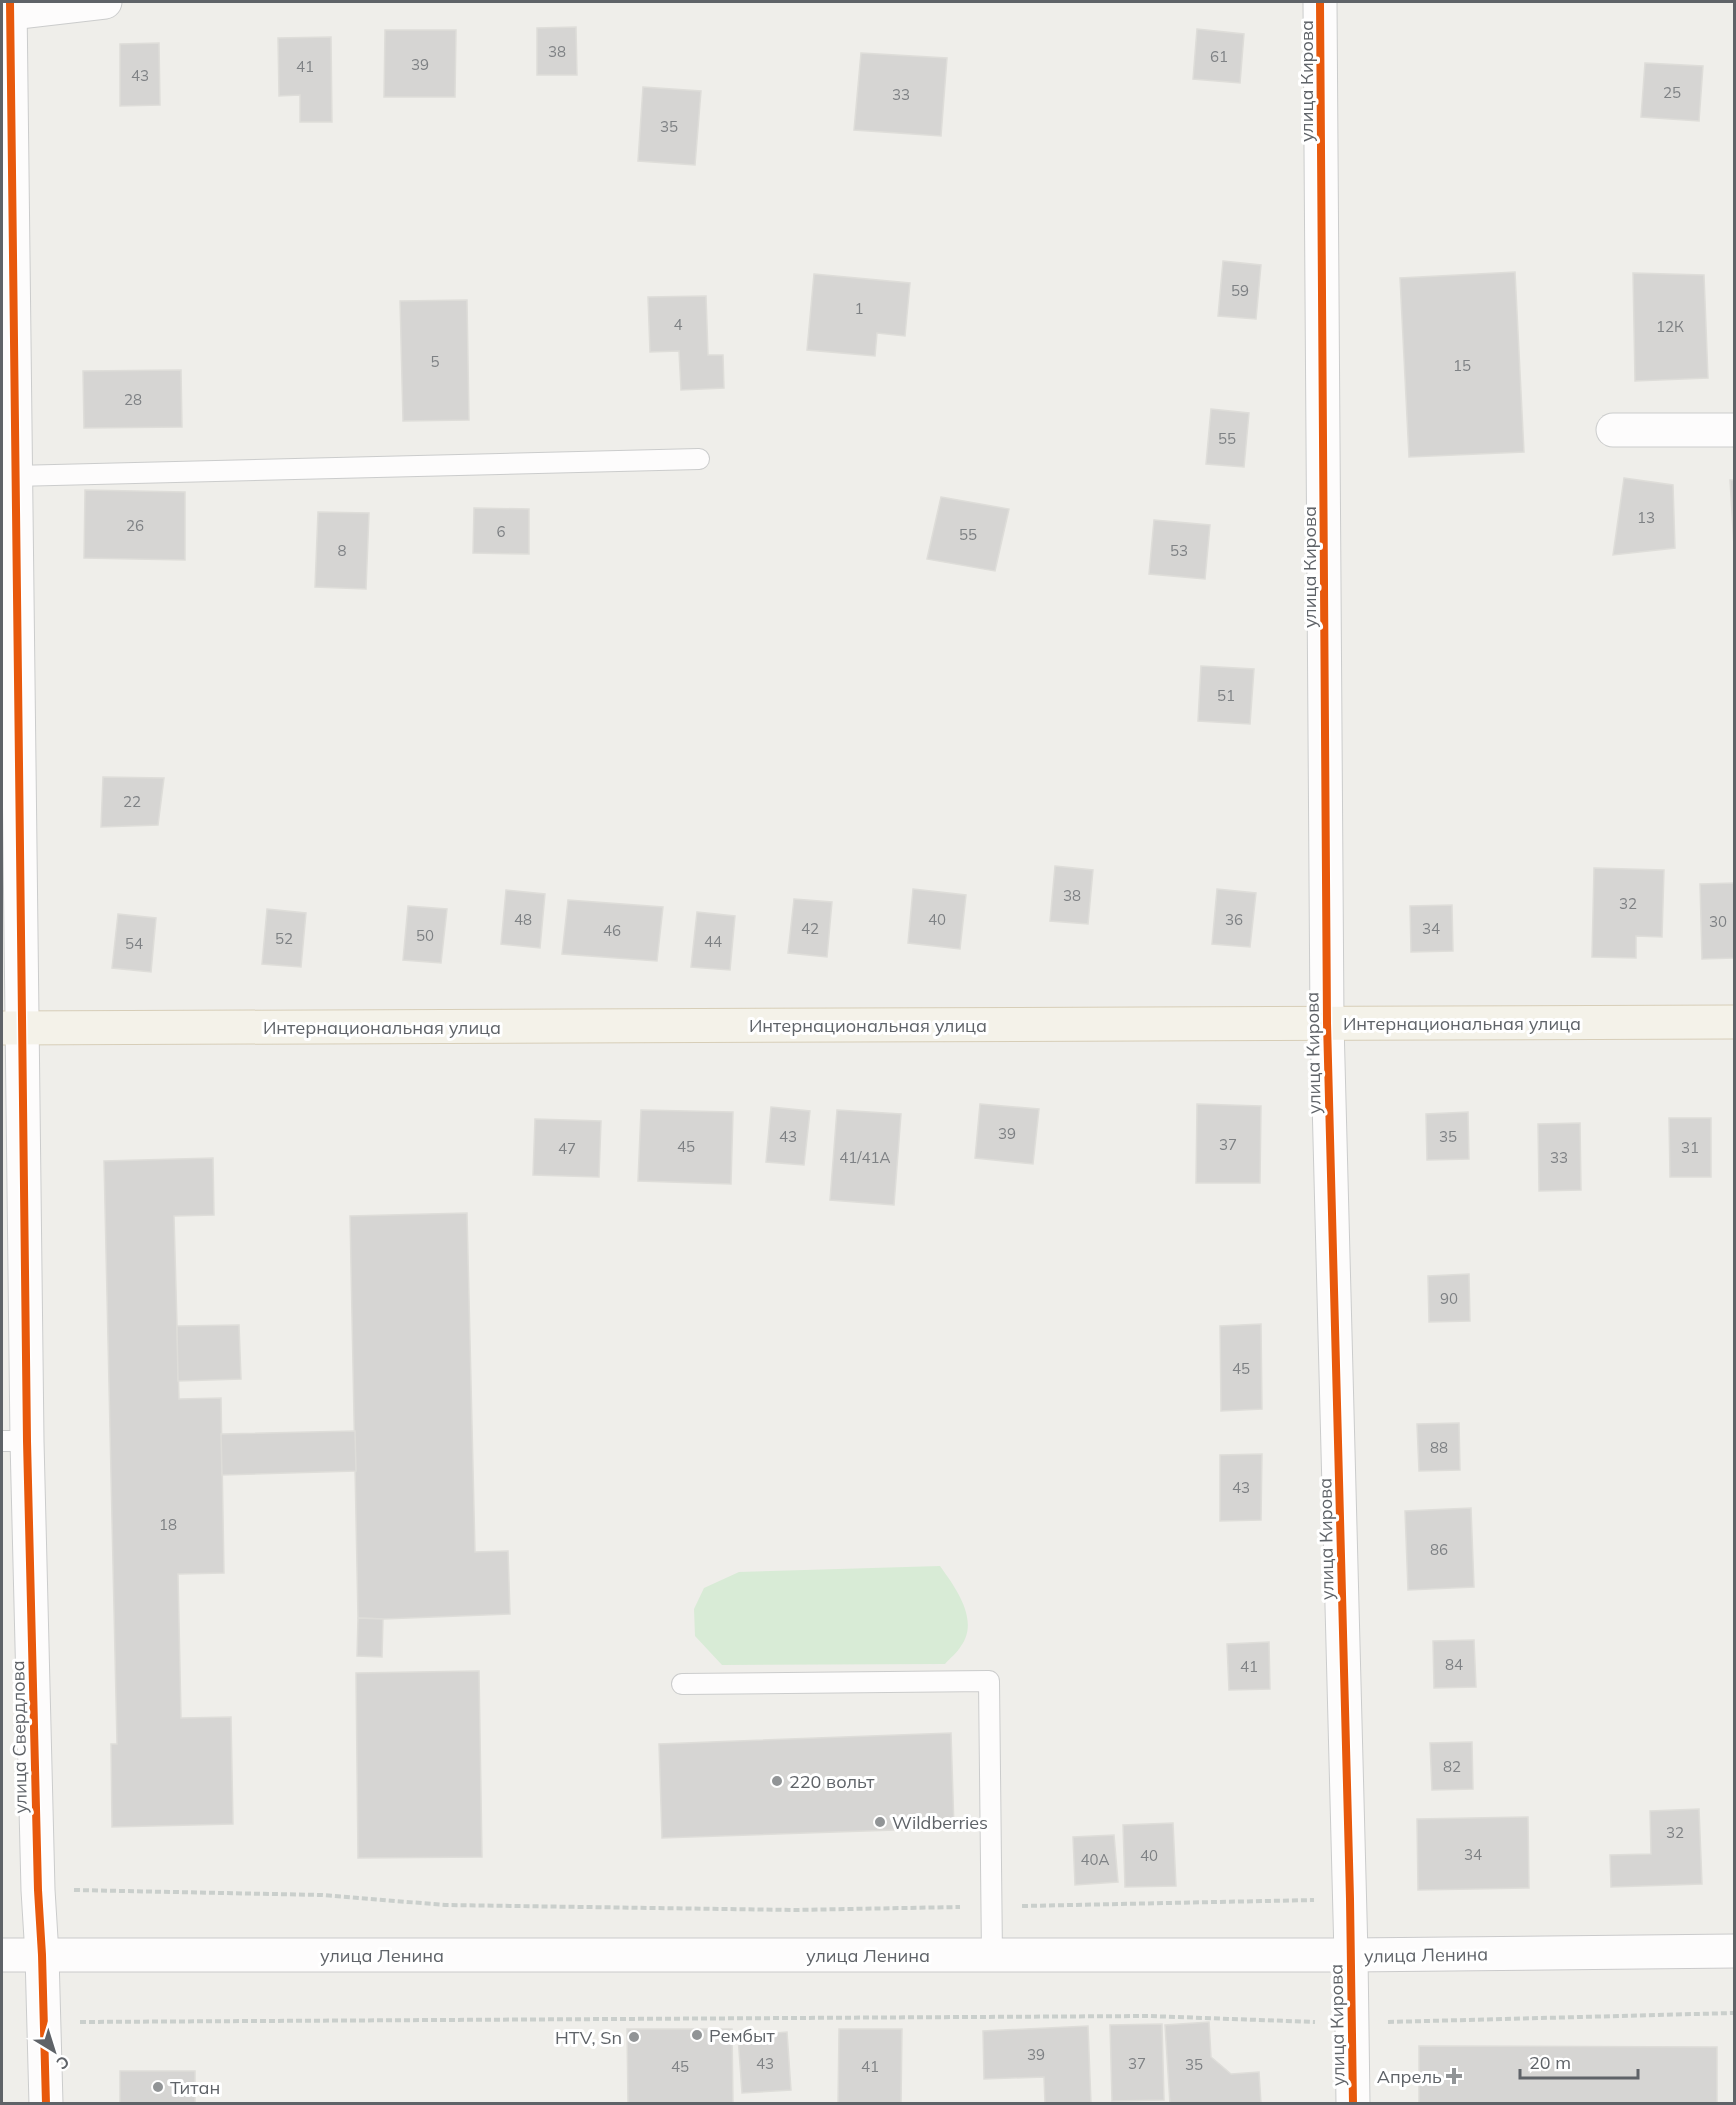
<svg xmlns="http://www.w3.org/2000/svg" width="1736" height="2105" font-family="Mulish,sans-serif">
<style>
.green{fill:#d8ebd6}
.building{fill:#d6d5d3;stroke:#deddd9;stroke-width:1.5}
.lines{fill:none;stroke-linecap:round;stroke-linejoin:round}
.service-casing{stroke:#cbcccc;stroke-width:22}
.minor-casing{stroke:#cbcccc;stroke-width:35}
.tertiary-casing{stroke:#cbcccc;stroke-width:35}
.secondary-casing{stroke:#cacacb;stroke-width:35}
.primary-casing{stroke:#d7ceb8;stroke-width:35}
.path{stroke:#cacfcc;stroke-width:4;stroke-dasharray:6 3;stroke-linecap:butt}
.service{stroke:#fdfcfc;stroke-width:20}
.minor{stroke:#fdfcfc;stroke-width:33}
.tertiary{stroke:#fdfcfc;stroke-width:33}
.secondary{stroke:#fdfcfc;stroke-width:33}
.primary{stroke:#f4f2e9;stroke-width:33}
.cycleway-casing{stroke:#fff;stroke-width:11}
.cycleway{stroke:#e8590c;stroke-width:8}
.poi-dot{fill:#919496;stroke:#fff;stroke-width:2}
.labels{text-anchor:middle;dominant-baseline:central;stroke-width:6;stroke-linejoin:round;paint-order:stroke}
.number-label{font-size:15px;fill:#7e8184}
.street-label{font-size:18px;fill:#5f6368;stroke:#fff}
.poi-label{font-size:18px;fill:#5f6368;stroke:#fff;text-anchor:start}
</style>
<rect width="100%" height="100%" fill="#efeeea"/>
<path class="green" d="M940 1566C955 1587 980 1620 961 1646 957 1653 950 1658 945 1664L722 1665 695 1636 694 1609 704 1588 739 1572Z"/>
<g class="building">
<polygon points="576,27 577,75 537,75 537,28"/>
<polygon points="1197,29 1244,34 1240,83 1193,79"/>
<polygon points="385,30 456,30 455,97 384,97"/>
<polygon points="331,37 332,122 300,122 300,95 279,96 278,38"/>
<polygon points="159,43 160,105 120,106 120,44"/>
<polygon points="861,53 947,58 941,136 854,130"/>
<polygon points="1645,63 1703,66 1699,121 1641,117"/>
<polygon points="643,87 701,91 695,165 638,161"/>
<polygon points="1223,261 1261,265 1256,319 1218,316"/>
<polygon points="1515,272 1524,452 1409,457 1400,278"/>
<polygon points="1633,273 1704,275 1708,378 1635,381"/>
<polygon points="814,274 910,283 905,336 877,333 875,356 807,350"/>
<polygon points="706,296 708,355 723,355 724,388 681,390 679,351 650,352 648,297"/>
<polygon points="467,300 469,420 403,421 400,301"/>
<polygon points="181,370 182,427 84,428 83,371"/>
<polygon points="1211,409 1249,413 1244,467 1206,464"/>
<polygon points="1624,478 1673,485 1675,548 1613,555"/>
<polygon points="1730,480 1734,480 1734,546"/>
<polygon points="85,490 185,492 185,560 84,558"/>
<polygon points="941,497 1009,509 995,571 927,559"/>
<polygon points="474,508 529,509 529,554 473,553"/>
<polygon points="318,512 369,513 366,589 315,587"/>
<polygon points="1154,520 1210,525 1205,579 1149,574"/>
<polygon points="1201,666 1254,669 1250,724 1198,721"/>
<polygon points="103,777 164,778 158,825 101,827"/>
<polygon points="1055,866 1093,870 1088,924 1050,921"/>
<polygon points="1594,868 1664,870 1662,937 1636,936 1636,958 1592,957"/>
<polygon points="1734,883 1734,958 1702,959 1700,884"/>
<polygon points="913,889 966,895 960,949 908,943"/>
<polygon points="1217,889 1256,893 1250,947 1212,944"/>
<polygon points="506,890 545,894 540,948 501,944"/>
<polygon points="794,899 832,902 827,957 788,953"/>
<polygon points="568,900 663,907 657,961 562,954"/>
<polygon points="1452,905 1453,951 1411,952 1410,906"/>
<polygon points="408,906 447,909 441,963 403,960"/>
<polygon points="267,909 306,913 301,967 262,964"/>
<polygon points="697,912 735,916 730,970 691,967"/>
<polygon points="118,914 156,918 151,972 112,968"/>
<polygon points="980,1104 1039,1109 1033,1164 975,1158"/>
<polygon points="1197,1104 1261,1106 1260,1183 1196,1183"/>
<polygon points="771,1107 810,1111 804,1165 766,1162"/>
<polygon points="641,1110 733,1112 731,1184 638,1181"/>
<polygon points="837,1110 901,1114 894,1205 830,1200"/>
<polygon points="1468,1112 1469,1159 1427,1160 1426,1114"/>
<polygon points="1669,1118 1711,1118 1711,1177 1670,1177"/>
<polygon points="535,1119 601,1121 599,1177 533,1175"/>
<polygon points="1580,1123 1581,1190 1539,1191 1538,1124"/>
<polygon points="213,1158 214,1215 174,1216 179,1399 221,1398 224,1573 178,1574 181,1718 231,1717 233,1824 112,1827 111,1744 117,1744 104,1161"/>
<polygon points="467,1213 475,1552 508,1551 510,1614 383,1619 358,1618 350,1216"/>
<polygon points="1469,1274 1470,1321 1429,1322 1428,1276"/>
<polygon points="1261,1324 1262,1409 1221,1411 1220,1326"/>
<polygon points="239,1325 241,1379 178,1381 177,1326"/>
<polygon points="1459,1423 1460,1470 1419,1471 1417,1424"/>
<polygon points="355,1431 356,1471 222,1475 221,1434"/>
<polygon points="1262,1454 1261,1520 1220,1521 1220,1455"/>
<polygon points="1471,1508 1474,1587 1408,1590 1405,1511"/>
<polygon points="358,1618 383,1619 382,1657 357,1656"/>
<polygon points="1474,1640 1476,1687 1434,1688 1433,1641"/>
<polygon points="1269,1642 1270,1689 1229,1690 1227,1644"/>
<polygon points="479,1671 482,1857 358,1858 356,1673"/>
<polygon points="951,1733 954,1828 662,1838 659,1744"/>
<polygon points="1472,1742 1473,1789 1432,1790 1430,1743"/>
<polygon points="1699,1809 1702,1884 1611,1887 1610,1855 1651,1854 1650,1811"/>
<polygon points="1528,1817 1529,1888 1418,1890 1417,1819"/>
<polygon points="1173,1823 1176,1886 1125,1887 1123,1825"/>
<polygon points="1114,1835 1118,1882 1075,1885 1073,1837"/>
<polygon points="1209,2022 1211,2057 1231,2074 1259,2072 1261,2104 1170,2104 1165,2025"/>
<polygon points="1162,2024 1164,2100 1112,2101 1110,2025"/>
<polygon points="1088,2026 1091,2104 1045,2104 1044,2077 984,2079 983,2031"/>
<polygon points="627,2029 732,2029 733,2104 628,2104"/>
<polygon points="839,2029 902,2029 901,2104 838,2104"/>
<polygon points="787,2032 791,2090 742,2093 738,2036"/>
<polygon points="1419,2046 1717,2047 1717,2104 1419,2104"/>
<rect x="120" y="2071" width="75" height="33"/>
</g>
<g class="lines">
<g class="service-casing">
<g id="service">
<polyline points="14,476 699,459"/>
<polyline points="2,1441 27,1441"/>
<polyline points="682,1684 989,1681 992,1955"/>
</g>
</g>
<g class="minor-casing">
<g id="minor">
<polyline points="10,2 27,1441 38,1890 42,1955 46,2104"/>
<polyline points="1320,2 1327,1023 1351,1955"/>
<polyline points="2,14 105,2"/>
<polyline points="1613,430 1734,430"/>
</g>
</g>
<g class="tertiary-casing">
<polyline id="tertiary" points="1351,1955 1353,2104"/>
</g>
<g class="secondary-casing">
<polyline id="secondary" points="2,1955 1351,1955 1734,1951"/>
</g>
<g class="primary-casing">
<polyline id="primary" points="2,1028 1734,1022"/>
</g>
<g class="path">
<polyline points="74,1890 322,1895 445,1905 794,1910 960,1907"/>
<polyline points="1022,1906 1314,1900"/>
<polyline points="80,2022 1149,2016 1315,2022"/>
<polyline points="1388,2022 1734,2013"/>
</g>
<use href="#service" class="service"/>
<use href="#minor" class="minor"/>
<use href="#tertiary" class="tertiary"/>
<use href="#secondary" class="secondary"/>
<use href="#primary" class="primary"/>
<g class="cycleway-casing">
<g id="cycleway">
<polyline points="10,2 27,1441 38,1890 42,1955 46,2104"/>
<polyline points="1320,2 1327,1023 1350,1899 1353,2104"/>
</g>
</g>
<use href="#cycleway" class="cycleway"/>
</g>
<g class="poi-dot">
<circle cx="777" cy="1781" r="6"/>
<circle cx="880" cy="1822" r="6"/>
<circle cx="697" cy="2035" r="6"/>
<circle cx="634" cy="2037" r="6"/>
<path d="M1451 2067h6v6h6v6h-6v6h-6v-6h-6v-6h6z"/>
<circle cx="158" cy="2087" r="6"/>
</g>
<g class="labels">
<g class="number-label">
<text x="557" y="51">38</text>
<text x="1219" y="56">61</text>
<text x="420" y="64">39</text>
<text x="305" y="66">41</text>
<text x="140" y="75">43</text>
<text x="1672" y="92">25</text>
<text x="901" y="94">33</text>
<text x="669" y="126">35</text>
<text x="1240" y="290">59</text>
<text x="859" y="308">1</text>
<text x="678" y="324">4</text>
<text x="1670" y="326">12К</text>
<text x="435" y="361">5</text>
<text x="1462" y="365">15</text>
<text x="133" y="399">28</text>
<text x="1227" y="438">55</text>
<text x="1646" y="517">13</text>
<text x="135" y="525">26</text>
<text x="501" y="531">6</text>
<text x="968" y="534">55</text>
<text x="342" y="550">8</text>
<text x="1179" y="550">53</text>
<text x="1226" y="695">51</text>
<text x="132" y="801">22</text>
<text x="1072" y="895">38</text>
<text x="1628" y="903">32</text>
<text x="523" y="919">48</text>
<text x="937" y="919">40</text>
<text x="1234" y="919">36</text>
<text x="1718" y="921">30</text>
<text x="810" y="928">42</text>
<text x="1431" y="928">34</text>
<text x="612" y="930">46</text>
<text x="425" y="935">50</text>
<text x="284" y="938">52</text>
<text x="713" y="941">44</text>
<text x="134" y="943">54</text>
<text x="1007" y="1133">39</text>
<text x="788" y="1136">43</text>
<text x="1448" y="1136">35</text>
<text x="1228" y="1144">37</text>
<text x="686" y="1146">45</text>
<text x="1690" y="1147">31</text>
<text x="567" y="1148">47</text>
<text x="865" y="1157">41/41А</text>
<text x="1559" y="1157">33</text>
<text x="1449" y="1298">90</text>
<text x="1241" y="1368">45</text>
<text x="1439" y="1447">88</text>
<text x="1241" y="1487">43</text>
<text x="168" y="1524">18</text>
<text x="1439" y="1549">86</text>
<text x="1454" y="1664">84</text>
<text x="1249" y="1666">41</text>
<text x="1452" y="1766">82</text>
<text x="1675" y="1832">32</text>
<text x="1473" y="1854">34</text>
<text x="1149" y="1855">40</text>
<text x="1095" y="1859">40А</text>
<text x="1036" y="2054">39</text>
<text x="765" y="2063">43</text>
<text x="1137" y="2063">37</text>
<text x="1194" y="2064">35</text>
<text x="680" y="2066">45</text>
<text x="870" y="2066">41</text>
</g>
<g class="street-label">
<text transform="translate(1306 81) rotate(-90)">улица Кирова</text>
<text transform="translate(1309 567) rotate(-90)">улица Кирова</text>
<text x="1462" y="1023">Интернациональная улица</text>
<text x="868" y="1025">Интернациональная улица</text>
<text x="382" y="1027">Интернациональная улица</text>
<text transform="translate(1313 1053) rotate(-91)">улица Кирова</text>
<text transform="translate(1326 1539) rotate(-91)">улица Кирова</text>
<text transform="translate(19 1737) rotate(-91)">улица Свердлова</text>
<text x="382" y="1955">улица Ленина</text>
<text x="868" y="1955">улица Ленина</text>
<text transform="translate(1426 1955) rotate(-1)">улица Ленина</text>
<text transform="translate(1337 2025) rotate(-91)">улица Кирова</text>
</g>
<g class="poi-label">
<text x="789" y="1781">220 вольт</text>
<text x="892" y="1822">Wildberries</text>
<text x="709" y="2035">Рембыт</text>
<text x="622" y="2037" text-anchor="end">HTV, Sn</text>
<text x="1442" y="2076" text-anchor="end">Апрель</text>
<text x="170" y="2087">Титан</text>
</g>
</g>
<rect width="1736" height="2105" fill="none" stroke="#5f6368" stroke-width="6"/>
<g transform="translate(54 2051) rotate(142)" stroke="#ffffff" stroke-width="4.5" paint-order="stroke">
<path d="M0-4.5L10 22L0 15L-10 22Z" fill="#5f6368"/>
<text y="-9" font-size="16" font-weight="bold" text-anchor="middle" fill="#5f6368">С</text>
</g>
<path d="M1520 2069v9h118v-9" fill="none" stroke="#5f6368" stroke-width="3"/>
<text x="1529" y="2069" font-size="18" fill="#5f6368" stroke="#ffffff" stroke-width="4.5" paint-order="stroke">20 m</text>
</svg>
